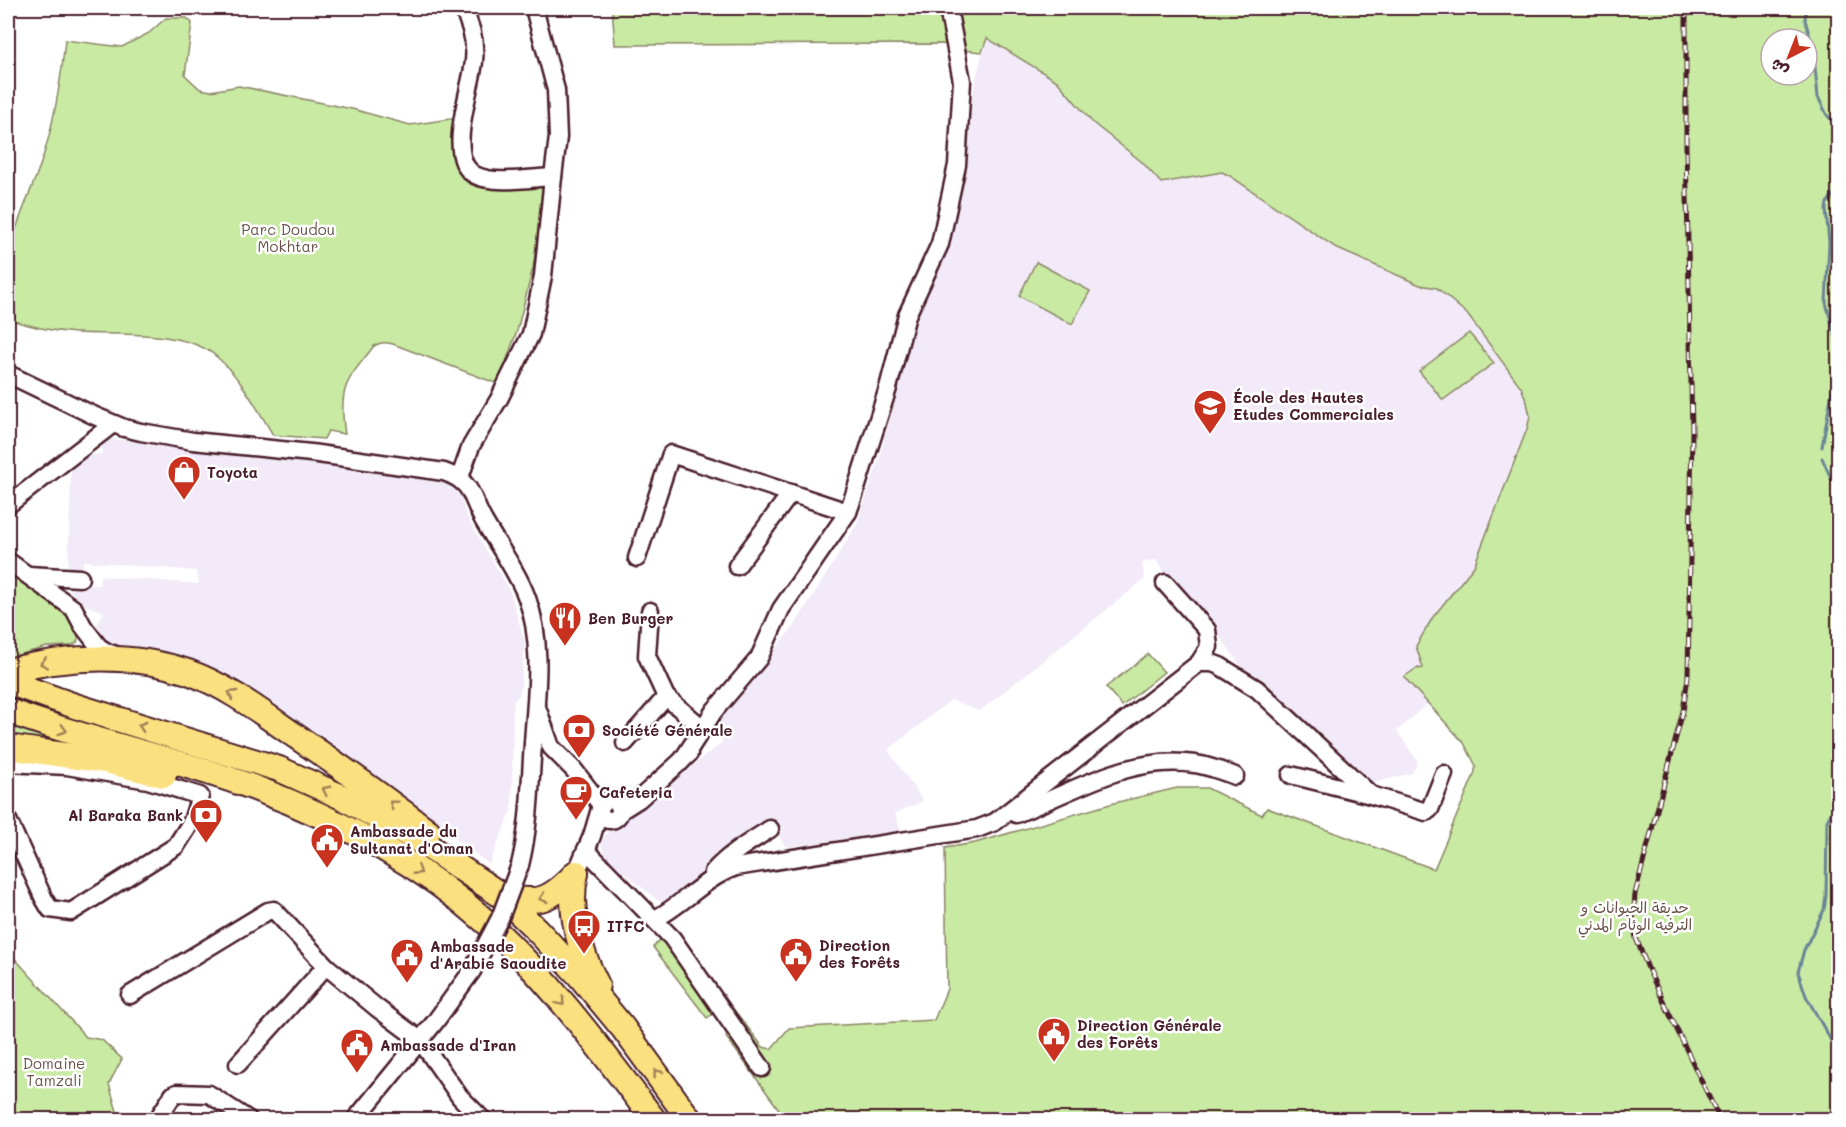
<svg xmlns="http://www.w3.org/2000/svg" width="1846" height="1127" font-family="Mali,'Playpen Sans Arabic',sans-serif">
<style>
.built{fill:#f2eaf8}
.green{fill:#c9eaa2;stroke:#8a8466;stroke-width:1.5;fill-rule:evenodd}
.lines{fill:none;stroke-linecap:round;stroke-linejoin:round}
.stream{stroke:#698497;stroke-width:3}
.minor-casing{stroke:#4a1f2b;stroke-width:21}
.highway-casing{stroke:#4a1f2b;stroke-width:28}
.minor{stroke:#fff;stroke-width:16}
.highway{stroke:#fbe080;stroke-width:24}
.rail-casing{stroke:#4a1f2b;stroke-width:5}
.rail{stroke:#fff;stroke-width:3;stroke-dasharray:9;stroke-linecap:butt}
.minor-bridge-casing{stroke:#4a1f2b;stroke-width:21;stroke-linecap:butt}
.minor-bridge{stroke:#fff;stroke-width:16}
.oneway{stroke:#a28056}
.labels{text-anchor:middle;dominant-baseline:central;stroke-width:5;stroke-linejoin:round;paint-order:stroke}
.park-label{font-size:15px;fill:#6a5249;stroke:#fff}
.poi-label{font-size:15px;font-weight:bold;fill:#4a1f2b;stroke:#fff;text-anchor:start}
</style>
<rect width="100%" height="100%" fill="#fff"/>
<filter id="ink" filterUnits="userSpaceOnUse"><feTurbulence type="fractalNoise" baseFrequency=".0167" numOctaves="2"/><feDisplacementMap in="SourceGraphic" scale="12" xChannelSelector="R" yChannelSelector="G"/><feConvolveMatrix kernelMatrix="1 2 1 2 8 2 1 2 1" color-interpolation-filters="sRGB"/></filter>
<g filter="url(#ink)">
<g class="built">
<polygon points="986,38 1057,81 1093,123 1142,162 1160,183 1222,172 1230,176 1338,249 1420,285 1437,288 1467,314 1521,387 1527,402 1530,416 1527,429 1474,566 1433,617 1416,646 1423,668 1405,677 1428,703 1397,731 1418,762 1412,773 1370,784 1248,676 1209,621 1170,584 1156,560 1142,563 1145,579 980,711 951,700 888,750 923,801 895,813 901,831 786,847 769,822 668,906 657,900 607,858 601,845 604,837 611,829 723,742 710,727 795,625 856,526 879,460 900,373 923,301 942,261 975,83"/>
<polygon points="101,438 278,454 444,482 454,490 460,497 467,517 510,591 525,643 520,695 514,700 513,710 512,810 489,864 422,814 255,698 108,647 94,631 104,612 70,600 71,583 99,585 100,576 199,584 196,571 83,561 83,570 68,570 71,470 83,456 102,454"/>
</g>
<g class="green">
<path d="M612 8H1838V1119H786L726 1037 728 1034 713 1014 707 1018 653 947 671 929 763 1047 771 1049 789 1028 934 1020 947 989 945 848 975 843 1114 803 1177 788H1207L1262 815 1267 808 1434 869 1474 775 1476 766 1464 743 1404 677 1418 667 1419 669 1423 668 1416 646 1433 617 1474 566 1527 429 1530 416 1527 402 1521 387 1467 314 1437 288 1420 285 1338 249 1230 176 1222 172 1161 183 1142 162 1093 123 1057 81 987 38 982 52 962 50 948 44 615 45ZM1771 39H1807V75H1771Z"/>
<path d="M166 18H187L192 23 185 75 200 89 211 91 239 86 352 109 410 125 457 118C454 147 446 182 483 188L545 185 533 268 517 331 498 384 393 344C385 342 381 342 374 346 346 381 338 388 345 434L328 431 324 439 273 435C257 408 241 378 217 357 183 327 110 337 66 332 46 330 26 325 8 319 8 301 6 281 8 263 11 233 31 192 41 163 54 124 61 81 65 40L122 47 149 33Z"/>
<polygon points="1036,262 1090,291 1072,324 1019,296"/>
<polygon points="1469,333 1494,363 1443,400 1419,371"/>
<path d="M8 572C27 585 87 616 77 643L70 646 47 647 8 658Z"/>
<polygon points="1148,654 1164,672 1122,706 1106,687"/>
<polygon points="8,722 116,755 8,738"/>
<polygon points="8,951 86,1037 102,1040 122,1059 109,1084 118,1115 124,1119 8,1119"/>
</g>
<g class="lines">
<g class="stream">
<polyline points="1806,8 1805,20 1813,48 1818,97 1827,115 1838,127"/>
<polyline points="1822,447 1838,358 1838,344 1826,303 1829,243 1826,209 1827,203 1838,189"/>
<polyline points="1822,458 1838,494"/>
<polyline points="1838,527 1836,542 1838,564"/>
<polyline points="1838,799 1827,821 1826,895 1824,910 1804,950 1798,972 1806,996 1838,1053"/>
</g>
<g class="minor-casing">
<g id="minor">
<polyline points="534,8 556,90 558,137 553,177"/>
<path d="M8 374 95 416 124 428 141 432 193 441 311 453 444 472C475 483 470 498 485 523 499 547 517 571 527 598 544 645 536 694 533 743 530 784 530 825 520 865"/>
<path d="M460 477 471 446 499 399 531 334 543 276 553 177C532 178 494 185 475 175 444 158 472 88 474 61 476 42 471 24 462 8"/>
<polyline points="8,505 113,424"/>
<polyline points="637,558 671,454 848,512"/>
<polyline points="8,561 74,609 83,626 99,647 107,652 119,656"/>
<polyline points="737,566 791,493"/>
<polyline points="28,575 80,578"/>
<polyline points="1165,583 1207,630 1209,647 1199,663"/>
<polyline points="650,611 647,656 666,697 704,729"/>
<polyline points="538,710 551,747 574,770 601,805"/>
<polyline points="625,743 666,697"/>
<polyline points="681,762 714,711 759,658 781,609 848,512 854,495 888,388 907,315 940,244 957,165 962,81 948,8"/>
<polyline points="8,763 67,766 148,780 200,796 192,821 176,846 71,912 50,909 44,899 8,820"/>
<polyline points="1291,775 1371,795 1426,812 1430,809 1444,774"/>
<circle cx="610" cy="810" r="10"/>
<polyline points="620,811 639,799 689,754"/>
<path d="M1016 814C1073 792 1130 754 1195 764 1209 766 1222 771 1235 776"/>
<polyline points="586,850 672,938 762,1068"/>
<path d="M713 872C729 854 750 842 770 829"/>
<polyline points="576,873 592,836 600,809"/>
<path d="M655 919C684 904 704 878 736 867L977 829 995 822 1199 663H1212L1220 666 1257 689 1371 795"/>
<polyline points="130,995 268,911 274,910 326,966 377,1008 420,1040 460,1097 483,1120"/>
<polyline points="238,1064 326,966"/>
<polyline points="157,1120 173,1095 177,1093 209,1094 249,1120"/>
<polyline points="355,1120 435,1022 472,971"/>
</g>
</g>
<g class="highway-casing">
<g id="highway">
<path d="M8 671C67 656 129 652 188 672 227 686 261 712 294 735 340 766 384 798 428 831"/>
<polyline points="8,682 75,706 279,769 344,798 423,843 502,896 536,929 579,975 623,1028 690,1120"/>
<path d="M8 711C89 741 174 758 255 788 337 819 420 863 486 922 550 980 602 1051 654 1120"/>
<polyline points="8,747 106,761 164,775"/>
<path d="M576 873C567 909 580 952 597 985"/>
<path d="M501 895C538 906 551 900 576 873"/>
</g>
</g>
<use href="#minor" class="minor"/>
<use href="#highway" class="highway"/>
<g class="rail-casing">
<polyline id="rail" points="1686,8 1686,147 1692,432 1688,677 1683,711 1635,894 1633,920 1636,938 1649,971 1720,1120"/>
</g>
<use href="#rail" class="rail"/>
<g class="minor-bridge-casing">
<polyline id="minor-bridge" points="472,971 500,918 520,865"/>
</g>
<use href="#minor-bridge" class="minor-bridge"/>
</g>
<defs><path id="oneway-chevron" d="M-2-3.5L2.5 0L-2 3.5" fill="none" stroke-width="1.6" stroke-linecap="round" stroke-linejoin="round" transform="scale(1.5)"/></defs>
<g class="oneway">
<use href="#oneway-chevron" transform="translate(44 663) rotate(169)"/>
<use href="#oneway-chevron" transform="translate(232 694) rotate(-150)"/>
<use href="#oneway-chevron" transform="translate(142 726) rotate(-163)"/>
<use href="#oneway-chevron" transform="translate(63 730) rotate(16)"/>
<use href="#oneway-chevron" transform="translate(326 790) rotate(-155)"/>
<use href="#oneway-chevron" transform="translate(393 804) rotate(-143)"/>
<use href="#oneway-chevron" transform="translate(418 871) rotate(33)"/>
<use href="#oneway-chevron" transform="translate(543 898) rotate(162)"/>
<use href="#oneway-chevron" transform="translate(561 1002) rotate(49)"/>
<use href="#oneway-chevron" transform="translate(657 1073) rotate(-127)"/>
</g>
</g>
<defs>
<g id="university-pin" transform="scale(1.725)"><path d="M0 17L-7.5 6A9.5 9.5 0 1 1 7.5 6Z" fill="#c8321e" stroke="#fff"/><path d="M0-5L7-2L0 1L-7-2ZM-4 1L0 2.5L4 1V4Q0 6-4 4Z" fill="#fff"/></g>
<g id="shop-pin" transform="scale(1.725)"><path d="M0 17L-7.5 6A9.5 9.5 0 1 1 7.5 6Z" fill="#c8321e" stroke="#fff"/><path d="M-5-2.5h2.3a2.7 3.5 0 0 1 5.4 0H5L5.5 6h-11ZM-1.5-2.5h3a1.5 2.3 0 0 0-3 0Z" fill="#fff"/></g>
<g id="restaurant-pin" transform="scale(1.725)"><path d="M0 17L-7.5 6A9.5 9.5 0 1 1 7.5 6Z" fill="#c8321e" stroke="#fff"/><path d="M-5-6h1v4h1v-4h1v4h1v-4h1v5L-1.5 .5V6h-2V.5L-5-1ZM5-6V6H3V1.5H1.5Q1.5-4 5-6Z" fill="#fff"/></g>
<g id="bank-pin" transform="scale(1.725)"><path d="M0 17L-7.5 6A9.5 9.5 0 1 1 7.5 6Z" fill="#c8321e" stroke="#fff"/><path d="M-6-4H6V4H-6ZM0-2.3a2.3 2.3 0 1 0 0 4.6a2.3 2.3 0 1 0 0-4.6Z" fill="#fff"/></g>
<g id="cafe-pin" transform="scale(1.725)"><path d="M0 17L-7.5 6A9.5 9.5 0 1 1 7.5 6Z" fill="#c8321e" stroke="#fff"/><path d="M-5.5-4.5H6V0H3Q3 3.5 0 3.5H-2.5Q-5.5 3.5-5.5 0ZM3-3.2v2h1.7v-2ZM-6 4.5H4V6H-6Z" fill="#fff"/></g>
<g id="civic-pin" transform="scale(1.725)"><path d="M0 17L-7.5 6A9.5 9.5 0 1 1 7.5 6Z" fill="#c8321e" stroke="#fff"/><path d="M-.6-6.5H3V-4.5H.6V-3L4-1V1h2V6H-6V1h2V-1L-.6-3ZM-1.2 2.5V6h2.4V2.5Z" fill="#fff"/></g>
<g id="bus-pin" transform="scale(1.725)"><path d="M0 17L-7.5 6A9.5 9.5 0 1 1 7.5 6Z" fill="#c8321e" stroke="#fff"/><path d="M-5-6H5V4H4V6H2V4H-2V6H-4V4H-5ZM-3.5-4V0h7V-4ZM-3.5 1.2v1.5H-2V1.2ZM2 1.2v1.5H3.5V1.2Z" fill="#fff"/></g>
</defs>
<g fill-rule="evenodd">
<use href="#university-pin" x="1210" y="406"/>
<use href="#shop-pin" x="184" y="472"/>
<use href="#restaurant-pin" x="565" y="618"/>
<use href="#bank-pin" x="579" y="730"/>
<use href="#cafe-pin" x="576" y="792"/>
<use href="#bank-pin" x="206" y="815"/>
<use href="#civic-pin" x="327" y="840"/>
<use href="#bus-pin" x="584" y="926"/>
<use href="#civic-pin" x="796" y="954"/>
<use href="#civic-pin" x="407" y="955"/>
<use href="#civic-pin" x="1054" y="1034"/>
<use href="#civic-pin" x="357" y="1045"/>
</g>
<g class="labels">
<g class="park-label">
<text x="288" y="229">Parc Doudou<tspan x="288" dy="17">Mokhtar</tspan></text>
<text x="1635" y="907">حديقة الحيوانات و<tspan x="1635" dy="17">الترفيه الوئام المدني</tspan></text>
<text x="54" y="1063">Domaine<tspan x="54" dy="17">Tamzali</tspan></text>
</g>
<g class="poi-label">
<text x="1233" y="397">École des Hautes<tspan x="1233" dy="17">Etudes Commerciales</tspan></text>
<text x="207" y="472">Toyota</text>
<text x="588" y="618">Ben Burger</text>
<text x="602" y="730">Société Générale</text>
<text x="599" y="792">Cafeteria</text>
<text x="183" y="815" text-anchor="end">Al Baraka Bank</text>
<text x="350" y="831">Ambassade du<tspan x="350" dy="17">Sultanat d'Oman</tspan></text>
<text x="607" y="926">ITFC</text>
<text x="819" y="945">Direction<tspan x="819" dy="17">des Forêts</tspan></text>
<text x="430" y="946">Ambassade<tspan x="430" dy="17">d'Arabie Saoudite</tspan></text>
<text x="1077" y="1025">Direction Générale<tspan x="1077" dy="17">des Forêts</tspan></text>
<text x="380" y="1045">Ambassade d'Iran</text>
</g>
</g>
<rect width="1846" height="1127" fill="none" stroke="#fff" stroke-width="30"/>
<rect x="15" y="15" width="1816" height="1097" fill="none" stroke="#4a1f2b" stroke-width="2" filter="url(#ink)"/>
<g transform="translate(1789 57) rotate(222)"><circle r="28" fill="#ffffff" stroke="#b7a5aa" stroke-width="1.5"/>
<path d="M0-4.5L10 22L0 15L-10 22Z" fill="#c8321e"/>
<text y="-9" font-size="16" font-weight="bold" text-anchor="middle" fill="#4a1f2b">ش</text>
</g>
</svg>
